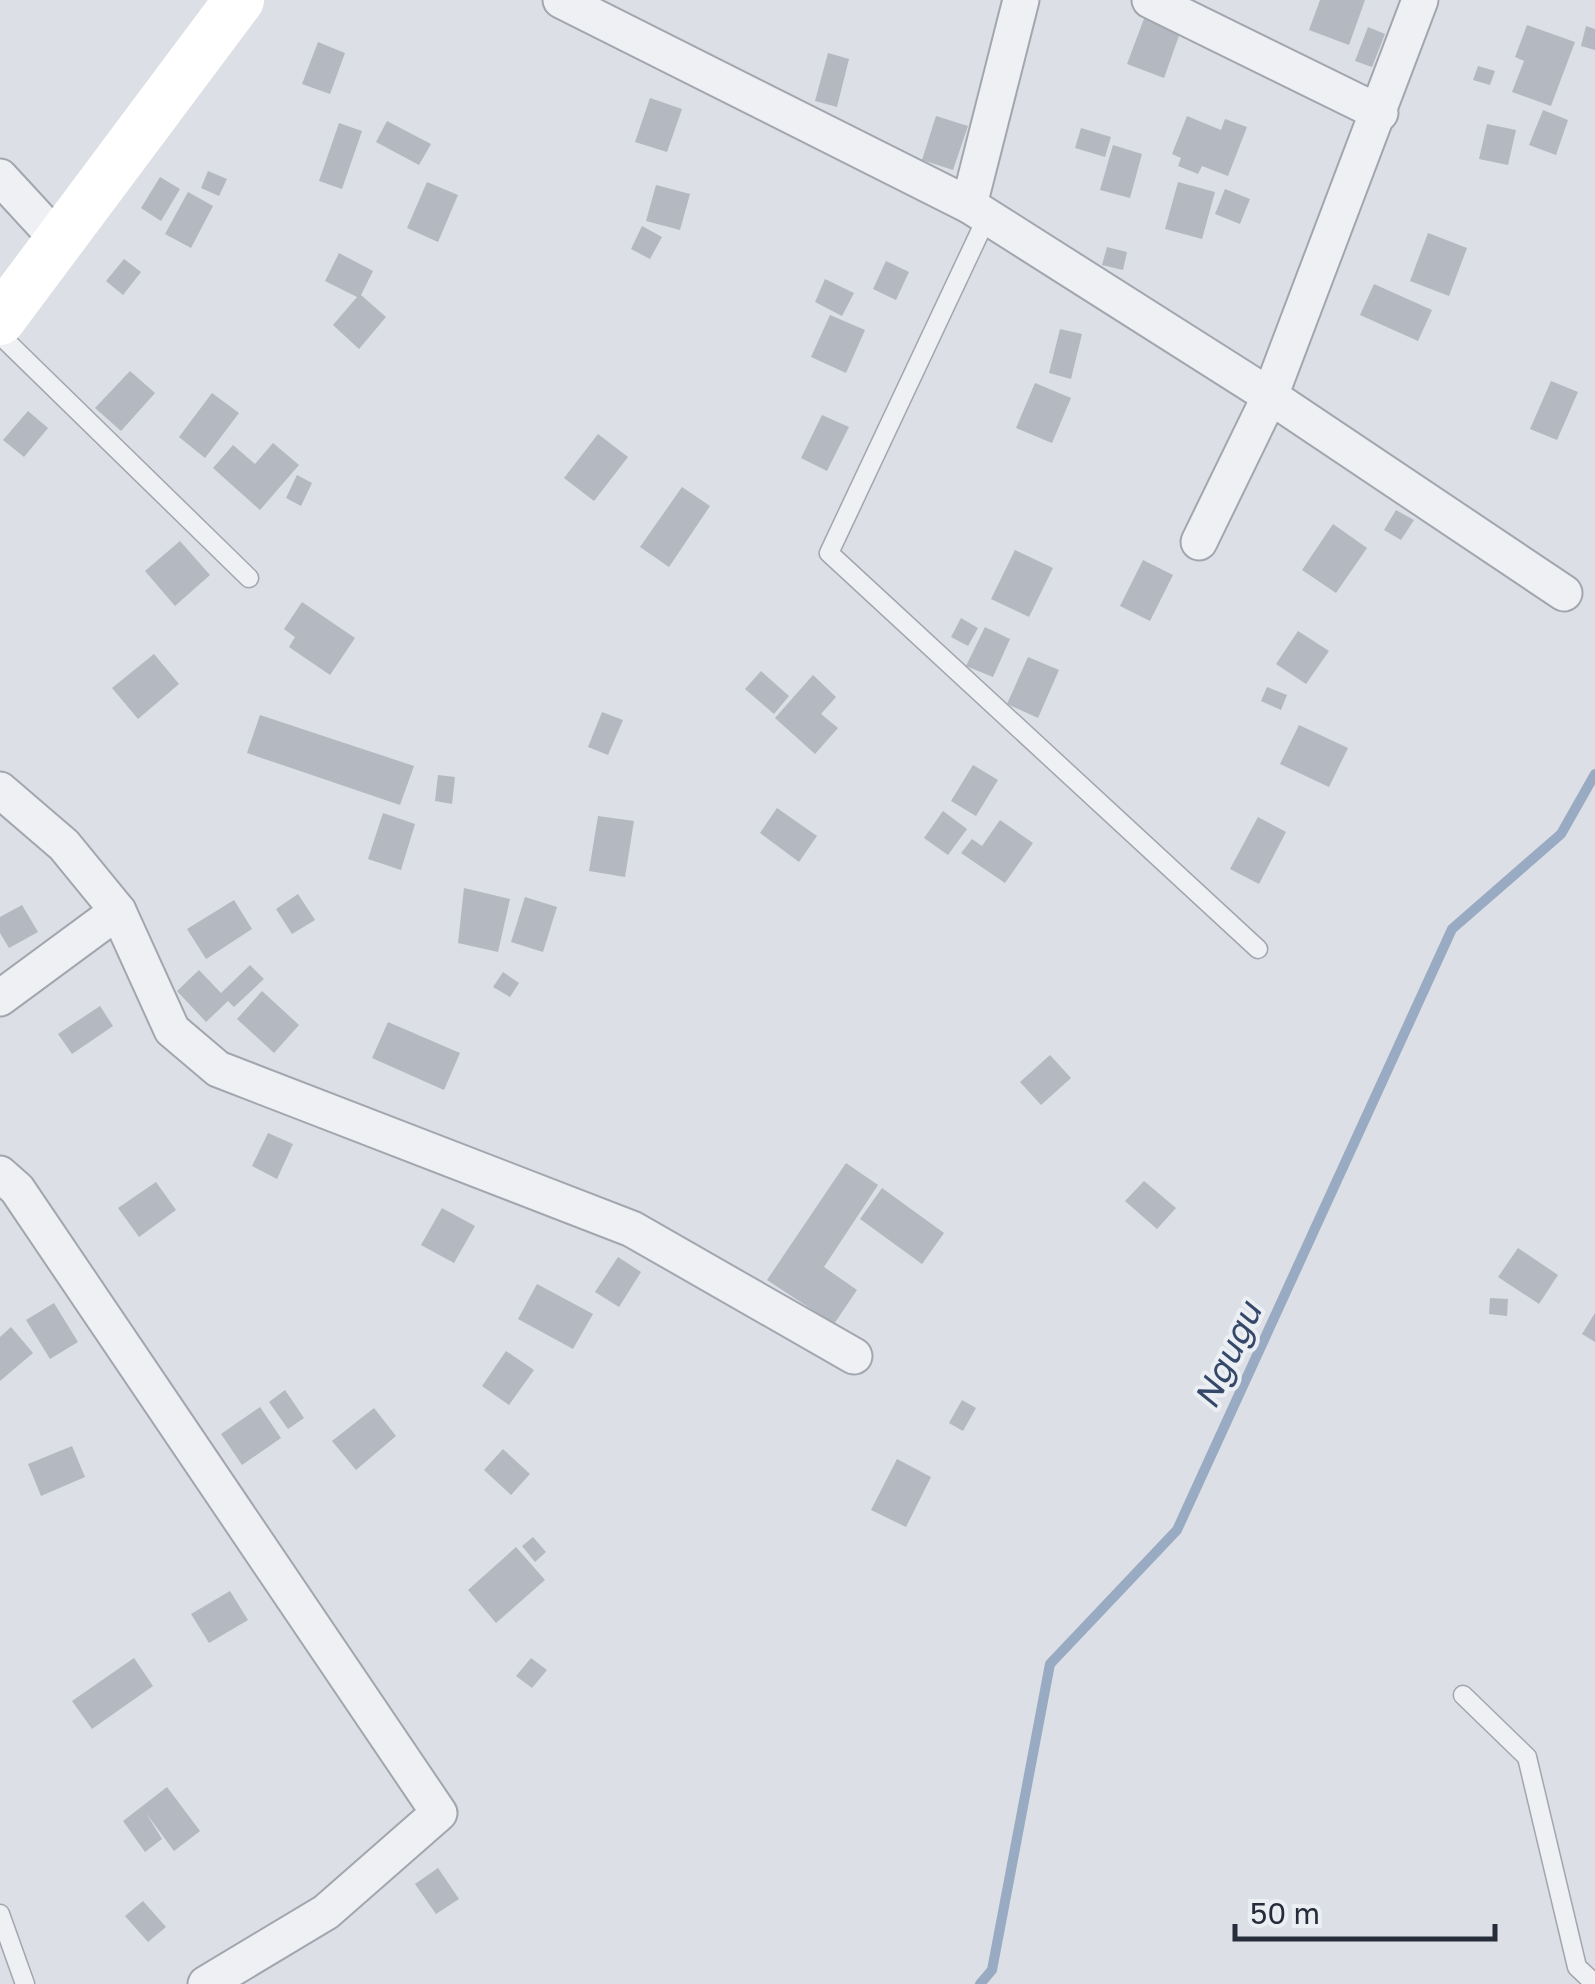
<svg xmlns="http://www.w3.org/2000/svg" width="1595" height="1984" font-family="'Golos Text',sans-serif">
<style>
.lines{fill:none;stroke-linecap:round;stroke-linejoin:round}
.stream{stroke:#99aac3;stroke-width:10}
.building{fill:#b4b8c1}
.service-casing{stroke:#a2a6ae;stroke-width:21}
.minor-casing{stroke:#a2a6ae;stroke-width:39}
.service{stroke:#eef0f4;stroke-width:18}
.minor{stroke:#eef0f4;stroke-width:35}
.secondary{stroke:#fff;stroke-width:50}
.labels{text-anchor:middle;dominant-baseline:central;stroke-width:8;stroke-linejoin:round;paint-order:stroke}
.water-label{font-size:35px;font-style:italic;fill:#35486a;stroke:#ebeef3}
</style>
<rect width="100%" height="100%" fill="#dcdfe5"/>
<g class="lines">
<polyline class="stream" points="980,1984 992,1970 1050,1664 1177,1530 1452,929 1561,834 1595,774"/>
</g>
<g class="building">
<polygon points="1320,0 1365,0 1349,45 1309,30"/>
<polygon points="1145,16 1181,30 1164,78 1127,64"/>
<polygon points="1527,25 1575,42 1551,106 1512,92 1524,61 1515,57"/>
<polygon points="1586,26 1595,29 1595,50 1581,46"/>
<polygon points="1368,27 1385,34 1372,67 1355,61"/>
<polygon points="318,42 345,53 330,94 302,84"/>
<polygon points="828,53 849,59 837,107 815,101"/>
<polygon points="1478,66 1495,71 1490,85 1473,80"/>
<polygon points="650,98 682,109 667,152 635,142"/>
<polygon points="1543,110 1568,120 1556,155 1529,145"/>
<polygon points="936,116 968,126 953,170 922,160"/>
<polygon points="1187,116 1221,130 1225,119 1247,127 1228,176 1202,166 1198,174 1178,166 1181,158 1172,154"/>
<polygon points="387,121 431,144 419,165 376,142"/>
<polygon points="339,123 362,131 342,189 319,181"/>
<polygon points="1487,124 1516,130 1508,165 1479,159"/>
<polygon points="1081,128 1111,137 1105,157 1075,148"/>
<polygon points="1113,145 1142,154 1130,198 1100,190"/>
<polygon points="208,171 227,179 219,196 201,188"/>
<polygon points="160,177 180,189 161,221 141,208"/>
<polygon points="427,182 458,195 438,242 407,228"/>
<polygon points="1178,182 1215,192 1202,239 1165,229"/>
<polygon points="656,185 690,194 680,230 646,221"/>
<polygon points="1225,189 1250,199 1240,224 1215,214"/>
<polygon points="188,192 213,206 191,248 165,234"/>
<polygon points="642,226 662,237 650,259 631,249"/>
<polygon points="1428,233 1467,248 1449,296 1410,281"/>
<polygon points="1107,247 1127,252 1123,270 1102,265"/>
<polygon points="339,253 373,271 361,295 386,317 359,349 333,325 357,297 325,281"/>
<polygon points="124,259 141,272 123,295 106,281"/>
<polygon points="886,261 909,272 896,300 873,289"/>
<polygon points="825,279 854,293 842,316 815,302"/>
<polygon points="1374,284 1432,310 1418,341 1360,315"/>
<polygon points="830,315 865,330 846,373 811,357"/>
<polygon points="1060,329 1082,334 1071,379 1049,373"/>
<polygon points="130,371 155,393 121,431 95,408"/>
<polygon points="1551,381 1578,392 1557,440 1530,429"/>
<polygon points="1035,383 1071,398 1052,443 1016,428"/>
<polygon points="212,393 239,413 205,458 179,437"/>
<polygon points="28,411 48,428 24,457 3,440"/>
<polygon points="822,415 849,427 827,471 801,458"/>
<polygon points="598,434 628,457 594,501 564,478"/>
<polygon points="273,443 299,465 260,510 213,468 233,445 255,464"/>
<polygon points="297,475 312,483 301,506 286,498"/>
<polygon points="682,487 710,506 669,567 640,547"/>
<polygon points="1396,510 1414,520 1401,540 1384,530"/>
<polygon points="1333,524 1367,548 1336,593 1302,570"/>
<polygon points="180,541 210,575 175,606 145,571"/>
<polygon points="1015,550 1053,568 1029,617 991,599"/>
<polygon points="1143,560 1173,575 1150,621 1120,606"/>
<polygon points="302,602 355,638 330,675 289,647 295,637 284,629"/>
<polygon points="961,618 978,628 968,646 951,637"/>
<polygon points="985,627 1010,639 993,677 966,666"/>
<polygon points="1298,631 1329,651 1306,684 1276,664"/>
<polygon points="154,654 179,684 138,719 112,688"/>
<polygon points="1028,657 1059,670 1038,718 1007,704"/>
<polygon points="761,671 789,696 774,714 745,689"/>
<polygon points="813,675 836,697 821,714 838,728 815,754 775,718"/>
<polygon points="1267,687 1287,695 1281,710 1261,701"/>
<polygon points="602,712 623,720 608,755 588,747"/>
<polygon points="260,715 414,766 400,805 247,753"/>
<polygon points="1299,725 1348,748 1329,787 1280,764"/>
<polygon points="973,765 998,780 976,816 951,801"/>
<polygon points="438,775 455,777 452,804 435,801"/>
<polygon points="777,808 817,836 799,862 760,833"/>
<polygon points="943,811 967,829 948,855 924,838"/>
<polygon points="383,813 415,824 401,870 368,859"/>
<polygon points="598,816 634,821 625,877 589,871"/>
<polygon points="1258,817 1286,832 1259,884 1230,869"/>
<polygon points="1000,820 1033,843 1005,883 961,853 972,839 982,846"/>
<polygon points="464,888 510,899 498,952 458,943"/>
<polygon points="298,894 315,920 292,934 276,909"/>
<polygon points="525,897 557,907 543,952 511,942"/>
<polygon points="234,900 252,929 206,959 187,929"/>
<polygon points="22,905 38,932 9,948 0,933 0,917"/>
<polygon points="250,965 264,979 234,1007 228,1001 206,1022 177,991 199,970 221,993"/>
<polygon points="503,972 519,983 510,997 493,987"/>
<polygon points="262,991 299,1025 274,1053 237,1019"/>
<polygon points="100,1006 113,1026 72,1054 58,1034"/>
<polygon points="388,1022 460,1053 444,1090 372,1058"/>
<polygon points="1050,1055 1071,1078 1041,1105 1020,1082"/>
<polygon points="268,1133 293,1144 277,1179 252,1166"/>
<polygon points="846,1163 878,1185 824,1267 857,1290 834,1324 767,1280"/>
<polygon points="1144,1181 1176,1208 1157,1229 1125,1201"/>
<polygon points="156,1182 176,1210 139,1237 118,1208"/>
<polygon points="882,1188 944,1233 922,1264 860,1219"/>
<polygon points="442,1208 475,1226 454,1263 421,1245"/>
<polygon points="1518,1248 1558,1275 1539,1304 1498,1277"/>
<polygon points="618,1257 641,1272 619,1307 595,1292"/>
<polygon points="537,1284 593,1314 573,1349 518,1319"/>
<polygon points="1490,1298 1508,1299 1507,1316 1489,1314"/>
<polygon points="54,1303 78,1342 50,1359 26,1320"/>
<polygon points="1595,1313 1595,1342 1582,1334"/>
<polygon points="11,1327 33,1353 0,1381 0,1337"/>
<polygon points="506,1351 534,1370 509,1405 482,1386"/>
<polygon points="285,1390 304,1418 288,1429 269,1402"/>
<polygon points="962,1400 976,1408 963,1431 949,1423"/>
<polygon points="260,1407 281,1438 242,1465 221,1434"/>
<polygon points="374,1408 396,1436 356,1470 332,1441"/>
<polygon points="72,1446 85,1477 41,1496 28,1464"/>
<polygon points="503,1449 530,1474 511,1495 484,1470"/>
<polygon points="897,1459 931,1477 906,1527 871,1510"/>
<polygon points="533,1537 546,1552 535,1562 522,1546"/>
<polygon points="516,1547 545,1580 496,1623 468,1590"/>
<polygon points="230,1591 248,1620 209,1643 191,1614"/>
<polygon points="134,1658 153,1686 92,1729 72,1701"/>
<polygon points="531,1658 547,1670 532,1688 516,1676"/>
<polygon points="167,1787 200,1831 174,1851 146,1813 162,1839 145,1852 123,1821"/>
<polygon points="438,1868 459,1899 436,1914 415,1884"/>
<polygon points="143,1901 166,1927 148,1942 125,1916"/>
</g>
<g class="lines">
<g class="service-casing">
<g id="service">
<polyline points="987,217 829,553 1258,949"/>
<polyline points="0,335 249,578"/>
<polyline points="1463,1695 1527,1757 1577,1967 1595,1984"/>
<polyline points="0,1914 25,1984"/>
</g>
</g>
<g class="minor-casing">
<g id="minor">
<polyline points="561,0 969,205 1270,396 1564,593"/>
<polyline points="1150,0 1380,113"/>
<polyline points="0,177 59,241"/>
<polyline points="969,205 1021,0"/>
<polyline points="1199,542 1270,396 1420,0"/>
<polyline points="0,790 64,845 118,911 172,1030 218,1069 632,1229 854,1356"/>
<polyline points="0,998 118,911"/>
<polyline points="0,1174 17,1189 439,1813 326,1912 206,1984"/>
</g>
</g>
<use href="#service" class="service"/>
<use href="#minor" class="minor"/>
<polyline class="secondary" points="0,320 239,0"/>
</g>
<g class="labels">
<g class="water-label">
<text transform="translate(1227 1355) rotate(-65)">Ngugu</text>
</g>
</g>
<path d="M1235 1924v15h260v-15" fill="none" stroke="#272c3a" stroke-width="5"/>
<text x="1250" y="1924" font-size="30" fill="#272c3a" stroke="#ebeef3" stroke-width="8" paint-order="stroke">50 m</text>
</svg>
